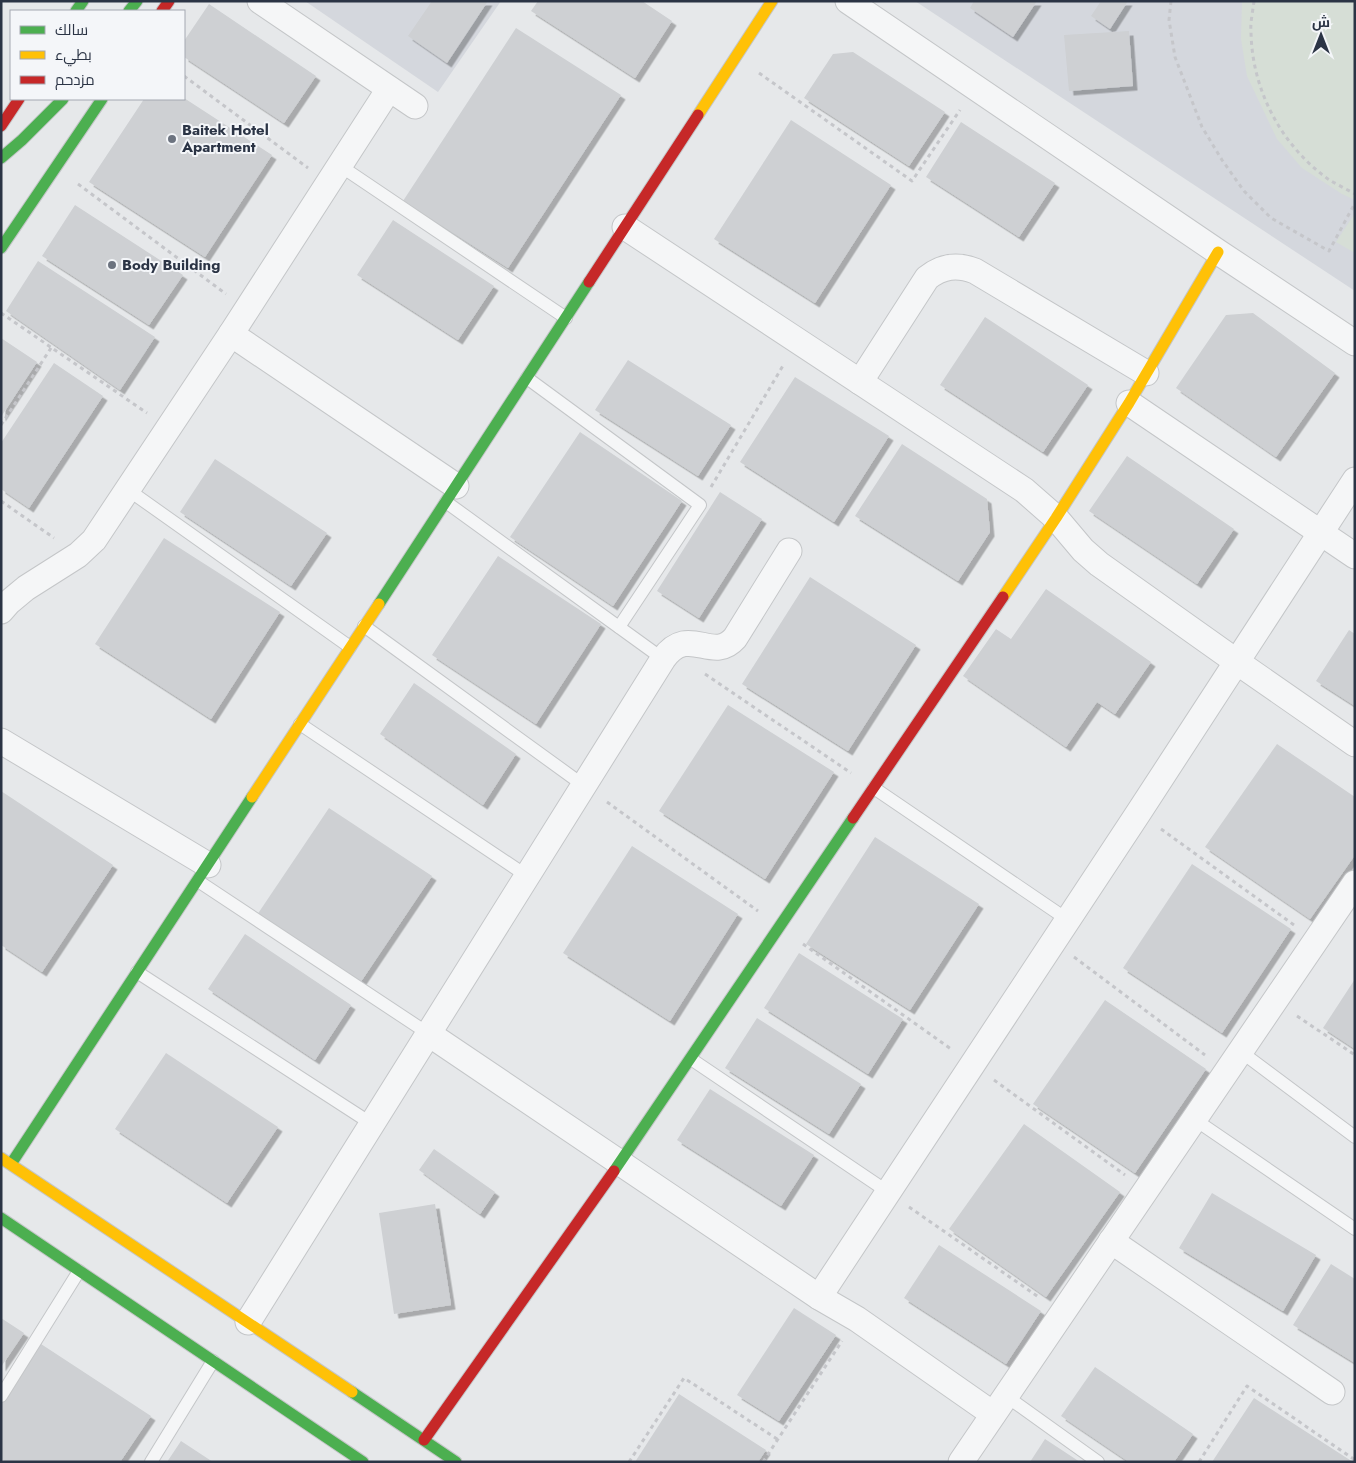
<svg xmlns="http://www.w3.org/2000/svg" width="1356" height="1463" font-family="Jost,Cairo,sans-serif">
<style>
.built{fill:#d4d7dd}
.green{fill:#d6ded6}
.building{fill:#ced0d3;filter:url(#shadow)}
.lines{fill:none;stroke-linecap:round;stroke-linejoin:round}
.lane-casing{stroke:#c4c6c8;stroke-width:14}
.street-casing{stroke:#c4c6c8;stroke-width:27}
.fast-casing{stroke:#c4c6c8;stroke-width:13}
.slow-casing{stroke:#c4c6c8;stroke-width:13}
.jam-casing{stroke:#c4c6c8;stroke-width:13}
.path{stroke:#c5c6ca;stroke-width:3;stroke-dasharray:4 4;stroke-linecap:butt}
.lane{stroke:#f5f6f7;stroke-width:12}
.street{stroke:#f5f6f7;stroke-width:25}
.fast{stroke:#4caf50;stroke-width:11}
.slow{stroke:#ffc107;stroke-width:11}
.jam{stroke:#c62828;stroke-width:11}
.poi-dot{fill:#6c737f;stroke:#f4f6f9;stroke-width:2}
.labels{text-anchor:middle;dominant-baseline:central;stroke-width:4;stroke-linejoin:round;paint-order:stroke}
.poi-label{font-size:15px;font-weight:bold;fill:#2b3445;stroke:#f4f6f9;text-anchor:start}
</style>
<defs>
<filter id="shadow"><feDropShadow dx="4.5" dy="4.5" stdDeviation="0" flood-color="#0004"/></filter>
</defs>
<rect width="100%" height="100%" fill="#e6e8ea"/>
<g class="built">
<polygon points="305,1 501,1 438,92"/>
<polygon points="915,1 1355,1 1355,291"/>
</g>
<g class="green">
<polygon points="1242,1 1355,1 1355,200 1342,194 1302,168 1277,139 1247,76 1241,39"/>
<polygon points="1355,213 1355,253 1336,242"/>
</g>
<g class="building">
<polygon points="432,1 488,1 447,63 408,36"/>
<polygon points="538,1 642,1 672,21 635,78 531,11"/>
<polygon points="974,1 1037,1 1013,37 970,8"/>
<polygon points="1101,1 1128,1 1110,29 1091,16"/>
<polygon points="209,4 316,76 284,123 184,57 184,41"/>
<polygon points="516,28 621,95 508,268 403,201"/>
<polygon points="1129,31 1133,86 1069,91 1064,35"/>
<polygon points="853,52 945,112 909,166 804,98 833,54"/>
<polygon points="184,98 272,155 205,257 89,182 144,99 184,99"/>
<polygon points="791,120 891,185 815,303 714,239"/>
<polygon points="961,122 1055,183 1019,237 926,177"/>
<polygon points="75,205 183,275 149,325 42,256"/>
<polygon points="393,220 494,286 458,340 357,275"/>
<polygon points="38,261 155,337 120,390 6,311"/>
<polygon points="1253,313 1335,373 1276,457 1176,388 1226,315"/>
<polygon points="985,317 1088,385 1043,452 940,385"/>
<polygon points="1,338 37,362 1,417"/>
<polygon points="628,360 731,425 698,476 595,410"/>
<polygon points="54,363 103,396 29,508 1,489 1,443"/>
<polygon points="795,377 889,436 834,522 740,462"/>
<polygon points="580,432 682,501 613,606 510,537"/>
<polygon points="902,444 987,499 990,532 958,581 855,516"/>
<polygon points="1127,456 1234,529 1197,584 1089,511"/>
<polygon points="215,459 327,533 291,586 180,512"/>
<polygon points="720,492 762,519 699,618 657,591"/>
<polygon points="164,538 280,612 211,719 95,644"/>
<polygon points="498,556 601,624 536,724 432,655"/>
<polygon points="810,577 916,645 848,751 742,684"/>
<polygon points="1046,589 1151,662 1115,714 1097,702 1066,747 963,676 996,629 1011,639"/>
<polygon points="1349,630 1355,634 1355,706 1316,681"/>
<polygon points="414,683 516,754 483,805 380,734"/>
<polygon points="728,705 834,772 765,879 659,811"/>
<polygon points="1277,744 1355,797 1355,855 1310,919 1205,847"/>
<polygon points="1,791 113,865 42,972 1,945"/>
<polygon points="329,808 432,876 360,983 257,915"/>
<polygon points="875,837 979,904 910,1010 806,944"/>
<polygon points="632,846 738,914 670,1021 563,953"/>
<polygon points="1192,864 1291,929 1222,1033 1123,968"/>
<polygon points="245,934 351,1005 315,1060 208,989"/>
<polygon points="799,953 903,1019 868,1074 764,1008"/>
<polygon points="1355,979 1355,1049 1323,1028"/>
<polygon points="1105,1000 1206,1069 1135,1173 1033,1104"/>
<polygon points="757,1018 861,1084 829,1134 725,1068"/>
<polygon points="166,1053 278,1127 227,1203 115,1129"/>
<polygon points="710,1089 814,1155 781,1206 677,1140"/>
<polygon points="1024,1124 1120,1192 1046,1297 949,1229"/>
<polygon points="434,1149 495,1192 480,1214 419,1170"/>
<polygon points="1212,1193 1316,1255 1283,1311 1179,1248"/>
<polygon points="435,1204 451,1305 394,1314 379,1213"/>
<polygon points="939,1245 1041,1311 1006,1364 904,1298"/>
<polygon points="1331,1264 1355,1279 1355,1363 1293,1325"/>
<polygon points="794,1308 836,1335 779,1421 737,1395"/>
<polygon points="1,1318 24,1333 1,1367"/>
<polygon points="41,1344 151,1416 120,1462 6,1462 1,1459 1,1405"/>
<polygon points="1095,1367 1193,1434 1174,1462 1129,1462 1061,1416"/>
<polygon points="679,1394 766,1450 758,1462 635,1462"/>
<polygon points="1254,1398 1353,1462 1212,1462"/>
<polygon points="1045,1439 1080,1462 1030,1462"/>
<polygon points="181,1441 213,1462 167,1462"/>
</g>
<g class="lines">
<g class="lane-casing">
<g id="lane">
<polyline points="339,165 566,318"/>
<polyline points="527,378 700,505 619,627"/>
<polyline points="127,489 350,647"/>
<polyline points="446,502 663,659"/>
<polyline points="364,626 583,785"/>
<polyline points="300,724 527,876"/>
<polyline points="874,788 1068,920"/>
<polyline points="198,881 429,1034"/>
<polyline points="137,972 372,1124"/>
<polyline points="1240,1051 1355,1137"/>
<polyline points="691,1059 888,1192"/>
<polyline points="1194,1119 1355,1229"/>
<polyline points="1,1396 79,1271"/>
<polyline points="1006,1396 1098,1462"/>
<polyline points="151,1462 213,1361"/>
</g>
</g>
<g class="street-casing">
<g id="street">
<polyline points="260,1 415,106"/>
<polyline points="848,1 1218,252 1355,343"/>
<polyline points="625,227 1024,490 1056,518 1083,550 1099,564 1237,662 1355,744"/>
<polyline points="231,334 456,486"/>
<path d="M860 382 927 278C942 266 957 264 975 271L1146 373"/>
<polyline points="1129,403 1355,556"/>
<polyline points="1,611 8,603 26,588 78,555 94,540 231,334 389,89"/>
<polyline points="1,741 208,865"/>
<polyline points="429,1034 819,1297 857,1319 993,1414"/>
<polyline points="1111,1241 1332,1392"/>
<polyline points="819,1297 1139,812 1355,480"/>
<path d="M248 1322 663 659C689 623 712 664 735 638L789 551"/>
<polyline points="961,1462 1355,883"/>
</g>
</g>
<g class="fast-casing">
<g id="fast">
<polyline points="76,11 83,1"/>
<polyline points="129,11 137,1"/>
<polyline points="1,158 22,140 63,99"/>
<polyline points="1,248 102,99"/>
<polyline points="379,604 589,282"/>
<polyline points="11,1164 252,797"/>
<polyline points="614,1171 853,818"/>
<polyline points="1,1218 363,1462"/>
<polyline points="352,1392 456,1462"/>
</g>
</g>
<g class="slow-casing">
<g id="slow">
<polyline points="698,115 772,1"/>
<polyline points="1003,597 1056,518 1129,403 1218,252"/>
<polyline points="252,797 379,604"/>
<polyline points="1,1158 352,1392"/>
</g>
</g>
<g class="jam-casing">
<g id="jam">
<polyline points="162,11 169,1"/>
<polyline points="1,126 19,99"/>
<polyline points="589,282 698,115"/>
<polyline points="853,818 1003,597"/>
<polyline points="424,1440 614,1171"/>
</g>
</g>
<g class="path">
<polyline points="1171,1 1169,20 1175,57 1202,127 1222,160 1244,191 1271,218 1329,251 1355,203"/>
<path d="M1254 1C1253 11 1250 22 1251 32 1252 90 1281 145 1328 179 1336 184 1346 189 1355 194"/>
<polyline points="759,73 912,181 960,110"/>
<polyline points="184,76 308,168"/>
<polyline points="78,184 226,294"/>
<polyline points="1,313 147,413"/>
<polyline points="1,425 51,348"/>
<polyline points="711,487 784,364"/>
<polyline points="1,501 54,538"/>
<polyline points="705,674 851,773"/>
<polyline points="607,802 758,911"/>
<polyline points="1161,829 1294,925"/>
<polyline points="803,944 951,1049"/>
<polyline points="1074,957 1205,1055"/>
<polyline points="1297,1016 1355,1055"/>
<polyline points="994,1080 1125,1175"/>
<polyline points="909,1207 1040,1298"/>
<polyline points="629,1462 684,1378 777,1439"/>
<polyline points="763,1462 842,1341"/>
<polyline points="1199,1462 1247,1386 1355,1460"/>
</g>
<use href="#lane" class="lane"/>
<use href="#street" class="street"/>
<use href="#fast" class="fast"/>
<use href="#slow" class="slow"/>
<use href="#jam" class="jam"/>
</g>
<g class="poi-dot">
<circle cx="172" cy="139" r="5"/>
<circle cx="112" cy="265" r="5"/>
</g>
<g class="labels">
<g class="poi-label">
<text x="182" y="130">Baitek Hotel<tspan x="182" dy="17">Apartment</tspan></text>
<text x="122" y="265">Body Building</text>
</g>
</g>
<rect width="1356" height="1463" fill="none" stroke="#2b3445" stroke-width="5"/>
<rect x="10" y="10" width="175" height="90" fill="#f4f6f9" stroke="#a4a8b1"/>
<rect x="20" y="26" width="25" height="8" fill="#4caf50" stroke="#a4a8b1"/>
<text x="55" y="35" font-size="15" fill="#2b3445">سالك</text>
<rect x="20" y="51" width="25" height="8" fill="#ffc107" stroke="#a4a8b1"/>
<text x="55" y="60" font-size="15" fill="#2b3445">بطيء</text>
<rect x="20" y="76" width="25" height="8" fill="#c62828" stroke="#a4a8b1"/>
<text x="55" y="85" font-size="15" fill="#2b3445">مزدحم</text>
<g transform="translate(1321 35)" stroke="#f4f6f9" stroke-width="4" paint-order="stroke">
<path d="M0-4L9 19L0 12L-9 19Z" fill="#2b3445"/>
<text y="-8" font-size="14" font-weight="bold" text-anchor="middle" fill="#2b3445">ش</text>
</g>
</svg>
